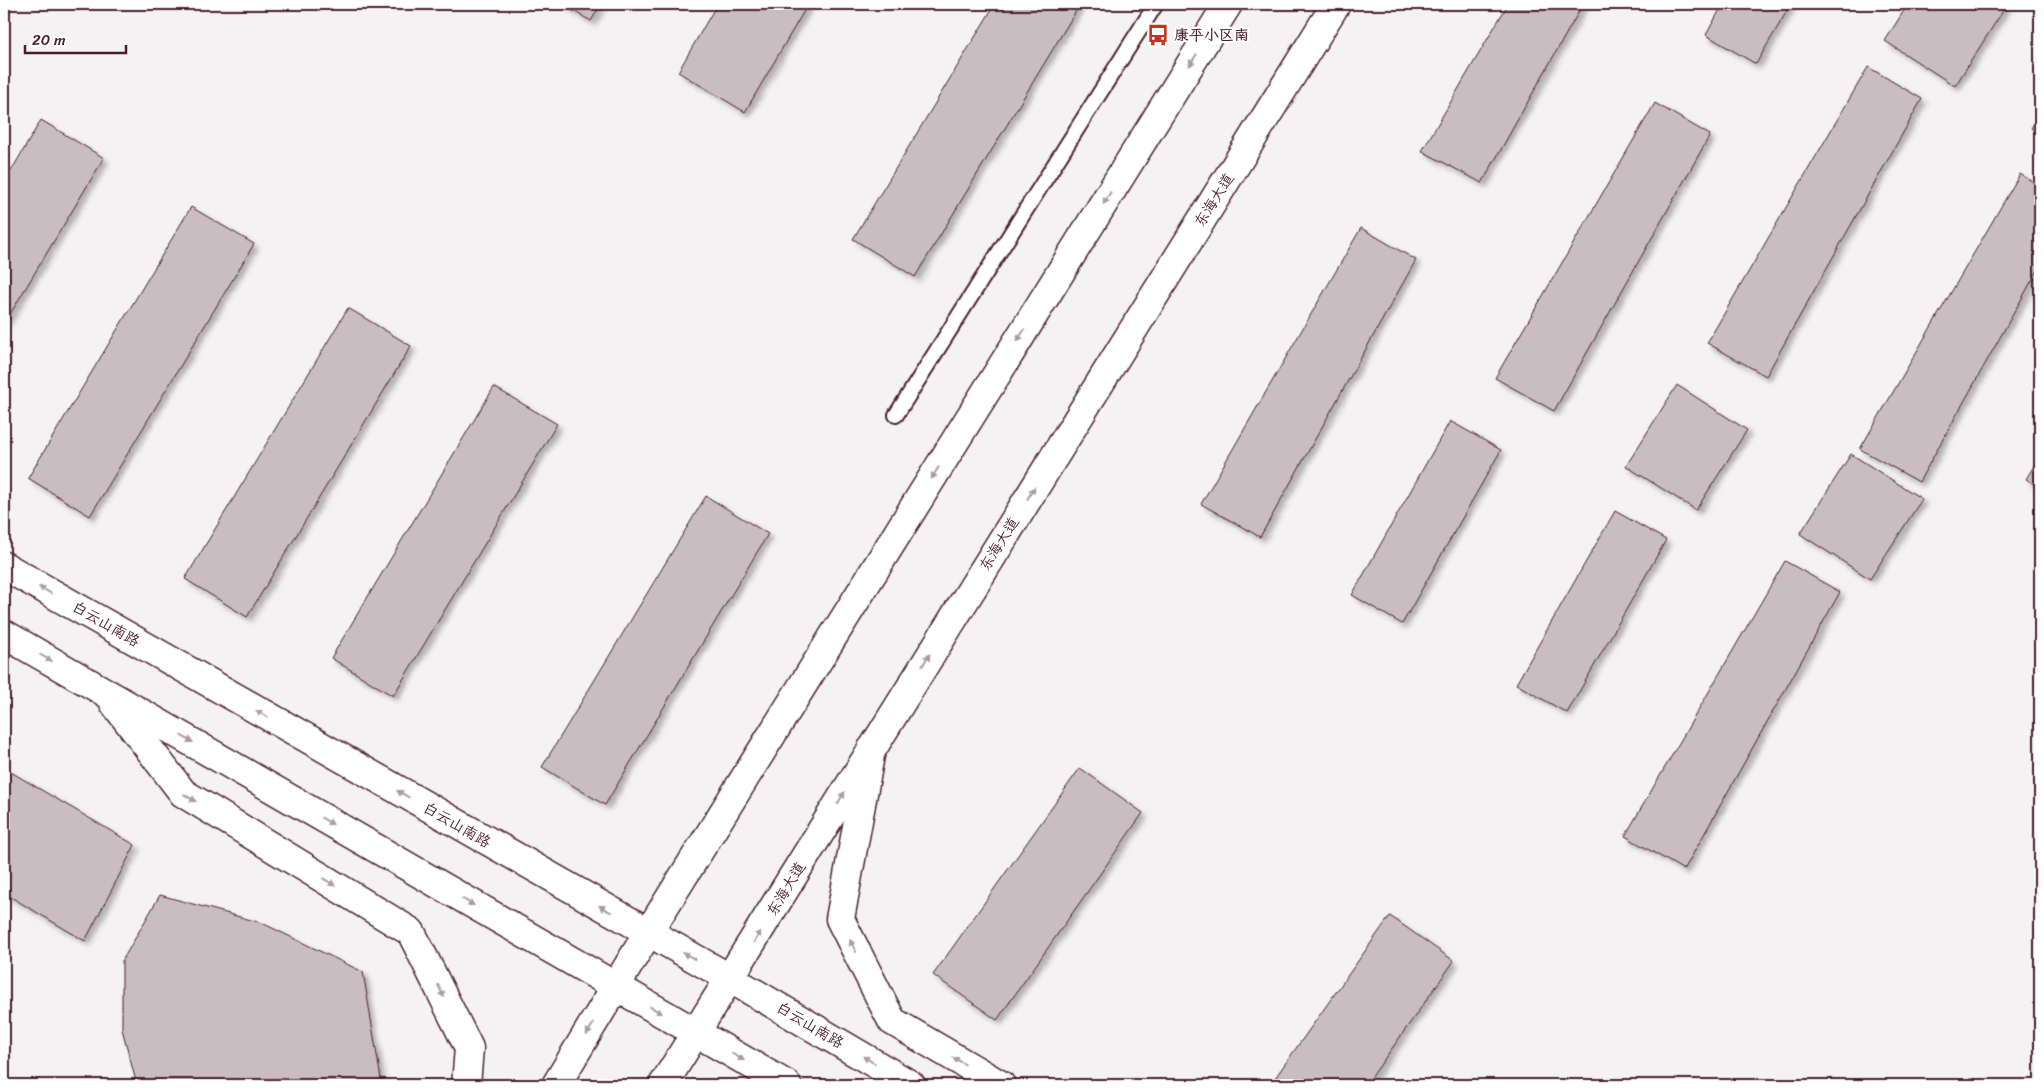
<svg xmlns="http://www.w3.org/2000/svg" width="2044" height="1089" font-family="Sriracha,'LXGW WenKai TC',sans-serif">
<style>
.building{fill:#cabdc1;stroke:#4a1f2b;filter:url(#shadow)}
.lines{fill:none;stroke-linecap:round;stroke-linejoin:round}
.service-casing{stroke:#4a1f2b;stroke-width:18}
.secondary-casing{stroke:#4a1f2b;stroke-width:31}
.primary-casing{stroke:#4a1f2b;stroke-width:31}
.service{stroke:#fff;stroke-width:14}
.secondary{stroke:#fff;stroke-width:28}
.primary{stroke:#fff;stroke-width:28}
.oneway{fill:#ae9aa0}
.labels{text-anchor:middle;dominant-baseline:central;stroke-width:4.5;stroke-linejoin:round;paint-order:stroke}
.poi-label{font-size:15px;font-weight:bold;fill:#4a1f2b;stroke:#fff;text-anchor:start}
.street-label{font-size:15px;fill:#4a1f2b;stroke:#fff}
</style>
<defs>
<filter id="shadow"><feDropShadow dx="4.5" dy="4.5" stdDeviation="2.5" flood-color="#0004"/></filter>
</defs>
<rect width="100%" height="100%" fill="#f4f2f2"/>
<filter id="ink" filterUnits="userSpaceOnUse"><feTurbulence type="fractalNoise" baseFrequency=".02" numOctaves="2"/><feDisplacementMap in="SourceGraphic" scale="10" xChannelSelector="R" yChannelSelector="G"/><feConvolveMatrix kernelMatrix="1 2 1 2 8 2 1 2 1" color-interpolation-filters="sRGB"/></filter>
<g filter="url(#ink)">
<g class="building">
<polygon points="561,4 601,4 591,21"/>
<polygon points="717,4 808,4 745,112 678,72"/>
<polygon points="995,4 1075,4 1079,6 915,277 853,239"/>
<polygon points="1508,4 1583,4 1482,183 1422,151"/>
<polygon points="1723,4 1791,4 1756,64 1706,35"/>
<polygon points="1908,4 2003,4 2006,6 1955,86 1885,41"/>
<polygon points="1868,67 1922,99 1766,376 1707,343"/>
<polygon points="1655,103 1710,135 1554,411 1495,378"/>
<polygon points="2040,114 2040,135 2031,128"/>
<polygon points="41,120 104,158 4,324 4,183"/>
<polygon points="2020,174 2040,186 2040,266 1919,482 1860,449"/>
<polygon points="191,207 254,244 90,516 28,478"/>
<polygon points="1361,228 1416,260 1260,537 1201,504"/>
<polygon points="348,308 411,346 247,617 185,579"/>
<polygon points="1677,385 1747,430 1696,510 1626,466"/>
<polygon points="494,387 557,424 393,696 331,658"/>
<polygon points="1450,421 1501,450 1402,624 1352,595"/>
<polygon points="1851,454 1922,499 1870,579 1800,534"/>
<polygon points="2040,456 2040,488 2026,479"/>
<polygon points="706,496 768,534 605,805 542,767"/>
<polygon points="1615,511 1666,540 1567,713 1516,684"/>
<polygon points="1785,561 1840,592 1684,870 1625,836"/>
<polygon points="4,768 135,845 85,941 4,893"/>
<polygon points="1080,768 1143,813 997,1020 933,975"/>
<polygon points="160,895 262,923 363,972 382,1085 137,1085 122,1029 122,961"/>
<polygon points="1390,916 1454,961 1366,1085 1270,1085"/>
</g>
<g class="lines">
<g class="service-casing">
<polyline id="service" points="896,415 1156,4"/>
</g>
<g class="secondary-casing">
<g id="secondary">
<polyline points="4,566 731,979 911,1085"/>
<polyline points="4,634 787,1085"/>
<polyline points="114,703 183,793 411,932 469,1048 466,1085"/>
<polyline points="871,750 840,919 892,1021 1001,1085"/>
</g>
</g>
<g class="primary-casing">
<g id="primary">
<polyline points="556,1085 648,933 1228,4"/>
<polyline points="663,1085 1336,4"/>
</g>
</g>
<use href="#service" class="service"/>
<use href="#secondary" class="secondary"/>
<use href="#primary" class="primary"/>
</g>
<defs><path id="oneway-solid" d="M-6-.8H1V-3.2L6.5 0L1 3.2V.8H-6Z" transform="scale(1.25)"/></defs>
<g class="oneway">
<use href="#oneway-solid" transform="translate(1193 60) rotate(122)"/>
<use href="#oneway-solid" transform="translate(1107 198) rotate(122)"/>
<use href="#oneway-solid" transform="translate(1021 335) rotate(122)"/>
<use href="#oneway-solid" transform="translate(935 473) rotate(122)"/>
<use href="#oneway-solid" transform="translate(1031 493) rotate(-58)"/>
<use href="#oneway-solid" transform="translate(45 590) rotate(-150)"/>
<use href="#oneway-solid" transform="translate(46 658) rotate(30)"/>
<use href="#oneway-solid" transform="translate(926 660) rotate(-58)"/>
<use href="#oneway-solid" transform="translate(262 714) rotate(-150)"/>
<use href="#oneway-solid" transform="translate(187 739) rotate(30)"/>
<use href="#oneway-solid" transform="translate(403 794) rotate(-150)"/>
<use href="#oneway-solid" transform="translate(190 798) rotate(31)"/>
<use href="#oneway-solid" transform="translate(841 798) rotate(-59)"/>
<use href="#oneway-solid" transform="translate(327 821) rotate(30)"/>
<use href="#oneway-solid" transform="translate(329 882) rotate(31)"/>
<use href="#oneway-solid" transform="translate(468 902) rotate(30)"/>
<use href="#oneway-solid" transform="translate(605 909) rotate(-151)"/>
<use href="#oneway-solid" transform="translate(757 937) rotate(-59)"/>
<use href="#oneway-solid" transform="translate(853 946) rotate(-117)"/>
<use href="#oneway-solid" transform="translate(689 956) rotate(-151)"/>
<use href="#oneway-solid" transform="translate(441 991) rotate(64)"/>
<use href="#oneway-solid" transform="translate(656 1010) rotate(29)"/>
<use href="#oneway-solid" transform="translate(590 1029) rotate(121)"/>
<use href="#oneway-solid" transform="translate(738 1057) rotate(30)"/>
<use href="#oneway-solid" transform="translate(869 1060) rotate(-149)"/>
<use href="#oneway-solid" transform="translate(959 1061) rotate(-150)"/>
</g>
</g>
<defs>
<g id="bus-bare" transform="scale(1.725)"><path d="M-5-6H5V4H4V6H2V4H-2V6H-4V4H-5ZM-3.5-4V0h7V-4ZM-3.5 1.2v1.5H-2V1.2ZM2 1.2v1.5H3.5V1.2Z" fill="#c8321e" stroke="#fff" stroke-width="2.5" paint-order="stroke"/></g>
</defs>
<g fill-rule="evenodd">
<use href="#bus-bare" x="1158" y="35"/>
</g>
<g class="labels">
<g class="poi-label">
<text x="1174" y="35">康平小区南</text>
</g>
<g class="street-label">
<text transform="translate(1214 200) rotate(-58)">东海大道</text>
<text transform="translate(999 544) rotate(-58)">东海大道</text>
<text transform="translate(106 624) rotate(30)">白云山南路</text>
<text transform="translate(457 825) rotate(30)">白云山南路</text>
<text transform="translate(786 889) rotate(-59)">东海大道</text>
<text transform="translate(810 1025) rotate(31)">白云山南路</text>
</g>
</g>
<rect width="2044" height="1089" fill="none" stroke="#fff" stroke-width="20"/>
<rect x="10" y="10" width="2024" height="1069" fill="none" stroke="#4a1f2b" stroke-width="2" filter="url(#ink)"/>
<path d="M25 45v8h101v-8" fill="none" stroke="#4a1f2b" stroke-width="2.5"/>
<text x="32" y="45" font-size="15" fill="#4a1f2b" stroke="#ffffff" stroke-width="4" paint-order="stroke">20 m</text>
</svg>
